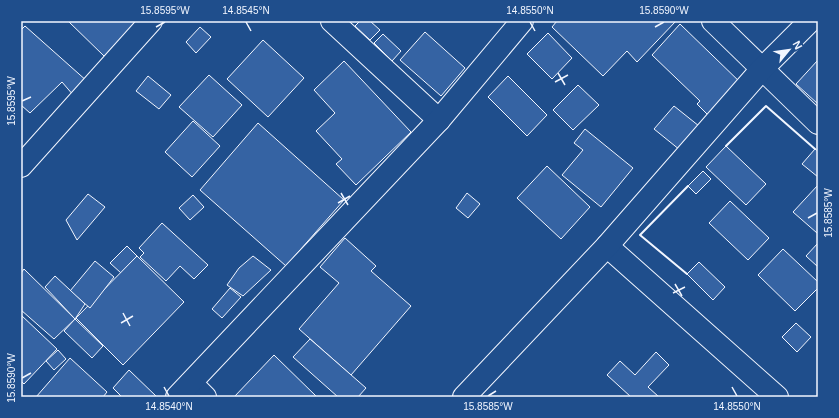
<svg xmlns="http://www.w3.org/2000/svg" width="839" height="418" font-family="Arial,sans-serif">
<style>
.building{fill:#3563a3;stroke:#f2f6ff}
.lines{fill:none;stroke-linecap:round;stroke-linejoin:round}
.minor-casing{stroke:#f2f6ff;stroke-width:24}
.minor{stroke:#1f4e8c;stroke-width:22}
.wall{stroke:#f2f6ff;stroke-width:2}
.ticks{fill:none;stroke:#f2f6ff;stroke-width:1.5}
.neatline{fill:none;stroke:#f2f6ff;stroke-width:1.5}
.ticks-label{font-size:10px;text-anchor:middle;fill:#f2f6ff}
</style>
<rect width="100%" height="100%" fill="#1f4e8c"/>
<g class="building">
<polygon points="68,21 138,21 104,56"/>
<polygon points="360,21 370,21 380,30 370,40 355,26"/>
<polygon points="557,21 676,21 637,62 627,51 603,76 552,27"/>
<polygon points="680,24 744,86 712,119 697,104 700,101 652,55"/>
<polygon points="25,26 88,82 74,96 62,82 30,113 21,105 21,30"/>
<polygon points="200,27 211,37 196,53 186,42"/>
<polygon points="425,32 465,68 441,96 400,60"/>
<polygon points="548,33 572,58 552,79 527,54"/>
<polygon points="383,34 401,51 392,61 374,43"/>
<polygon points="263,40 304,78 268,117 227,79"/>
<polygon points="818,60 818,104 796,84"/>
<polygon points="344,61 411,132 356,185 336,164 342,159 316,131 335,113 314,90"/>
<polygon points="209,75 242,105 213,137 179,107"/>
<polygon points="148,76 171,95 159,109 136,91"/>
<polygon points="508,76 547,115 527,136 488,97"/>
<polygon points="578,85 599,105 573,130 553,110"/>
<polygon points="674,106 699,126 680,150 654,129"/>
<polygon points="193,121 220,146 192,177 165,152"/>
<polygon points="258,123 344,200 286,266 200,190"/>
<polygon points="585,129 633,168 601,207 562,175 583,150 574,143"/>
<polygon points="726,146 766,184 746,205 706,167"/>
<polygon points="815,149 818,151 818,177 802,164"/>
<polygon points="547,166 590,207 561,239 517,198"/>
<polygon points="703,171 711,179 696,194 688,186"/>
<polygon points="818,185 818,232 817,233 793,212"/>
<polygon points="467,193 480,204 468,218 456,208"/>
<polygon points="88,194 105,207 77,240 66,220"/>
<polygon points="193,195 204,207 190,220 179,208"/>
<polygon points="730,201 769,238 748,260 709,223"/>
<polygon points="162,223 208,265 194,279 180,266 166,281 140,257 144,253 139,248"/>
<polygon points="345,238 376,266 371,271 411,306 351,375 299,329 339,283 320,267"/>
<polygon points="818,243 818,267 806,256"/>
<polygon points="127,246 137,256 121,273 110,263"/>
<polygon points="783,249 818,282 818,288 795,311 758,275"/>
<polygon points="137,256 184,302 123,365 76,318"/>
<polygon points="253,256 271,270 243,296 227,285 239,268"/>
<polygon points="95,261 114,277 90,308 70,291"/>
<polygon points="699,262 725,287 713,300 687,274"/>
<polygon points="24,269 75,319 54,339 21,310 21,273"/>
<polygon points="55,276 85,304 75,319 45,287"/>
<polygon points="230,288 241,297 222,318 212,309"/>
<polygon points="21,315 57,349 24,384 21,381"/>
<polygon points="75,319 103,346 92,358 64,331"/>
<polygon points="796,323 811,337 797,352 782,337"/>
<polygon points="310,339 366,388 358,397 338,397 293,357"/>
<polygon points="58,350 66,359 54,370 46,361"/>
<polygon points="656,352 669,365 648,387 659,397 631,397 607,375 620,361 635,375"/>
<polygon points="274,355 317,397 234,397"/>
<polygon points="70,358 107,392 103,397 36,397"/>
<polygon points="129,370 157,397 122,397 113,388"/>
</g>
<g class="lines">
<g class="minor-casing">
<g id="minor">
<polyline points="332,21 439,120"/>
<polyline points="713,21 818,123"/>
<polyline points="21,166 151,21"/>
<polyline points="607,246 777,397"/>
<polyline points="191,383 205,397"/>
<polyline points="177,397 439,120 522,21"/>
<polyline points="464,397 607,246 762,69 810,21"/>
</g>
</g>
<use href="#minor" class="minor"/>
<g class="wall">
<polyline points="726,146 766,106 815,149"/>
<polyline points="687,274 640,235 688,186"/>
</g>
</g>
<path class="ticks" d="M246 22 251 31M530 22 535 31M156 27 165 22M655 27 664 22M558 73 565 85M555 82 568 75M22 101 31 97M341 193 348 205M338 203 350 196M808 218 817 213M675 284 682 296M673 293 685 287M123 313 130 326M121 323 133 316M22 378 31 373M164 387 169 396M732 387 737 396M488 396 496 391"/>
<rect width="839" height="418" fill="none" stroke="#1f4e8c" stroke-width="44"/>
<g transform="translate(789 50) rotate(61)" stroke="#1f4e8c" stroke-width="3" paint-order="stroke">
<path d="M0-3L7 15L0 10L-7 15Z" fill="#f2f6ff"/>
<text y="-6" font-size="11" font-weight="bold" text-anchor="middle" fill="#f2f6ff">N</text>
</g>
<rect x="22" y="22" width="795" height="374" class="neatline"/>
<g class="ticks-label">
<text x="165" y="14">15.8595°W</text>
<text x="246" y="14">14.8545°N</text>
<text x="530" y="14">14.8550°N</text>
<text x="664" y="14">15.8590°W</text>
<text transform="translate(11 101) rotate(-90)" y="4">15.8595°W</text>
<text transform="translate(828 213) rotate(-90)" y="4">15.8585°W</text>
<text transform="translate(11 378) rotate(-90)" y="4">15.8590°W</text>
<text x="169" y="410">14.8540°N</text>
<text x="488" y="410">15.8585°W</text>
<text x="737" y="410">14.8550°N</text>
</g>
</svg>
